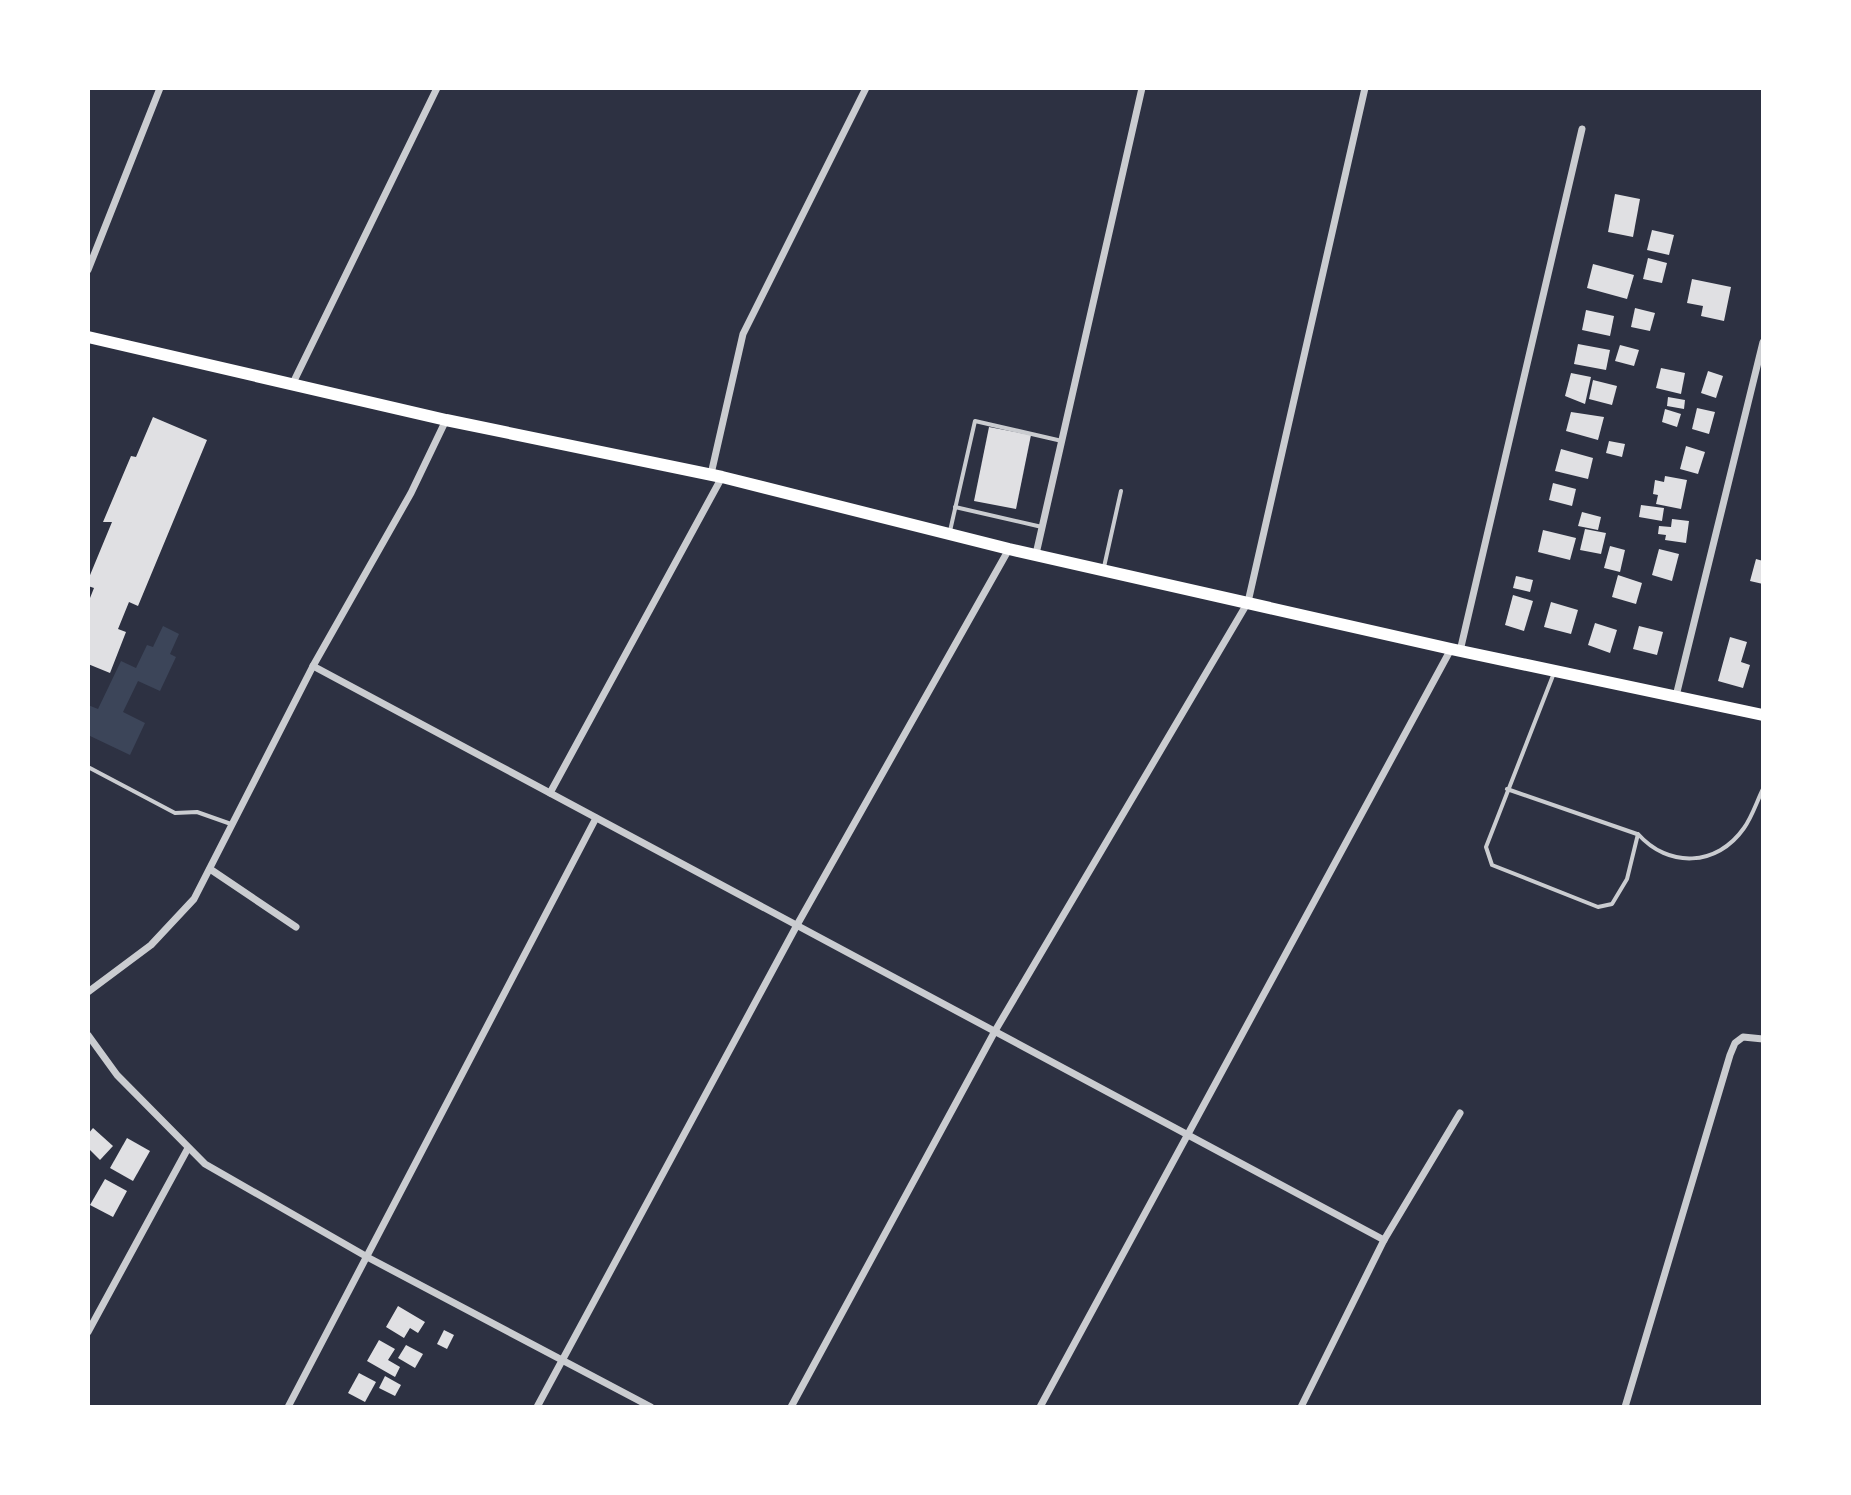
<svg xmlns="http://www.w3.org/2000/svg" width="1851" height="1495" font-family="'Public Sans',sans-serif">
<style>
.green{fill:#3c4559}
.building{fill:#e0e0e3}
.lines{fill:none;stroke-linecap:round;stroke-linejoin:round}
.service{stroke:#caccd0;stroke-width:4}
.minor{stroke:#caccd0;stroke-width:7}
.primary{stroke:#fff;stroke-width:12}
</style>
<rect width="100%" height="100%" fill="#2d3142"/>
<polygon class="green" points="163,626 179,634 170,654 176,657 160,691 138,681 123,712 145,723 130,755 88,735 88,705 98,709 121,661 136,668 147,645 153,647"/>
<g class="building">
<polygon points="1615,194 1640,199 1633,237 1608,232"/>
<polygon points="1652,230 1674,235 1669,255 1647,250"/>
<polygon points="1648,258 1667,263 1662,283 1643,279"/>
<polygon points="1593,264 1634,275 1627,299 1587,288"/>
<polygon points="1692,279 1731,287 1724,321 1701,316 1703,306 1687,303"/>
<polygon points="1635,308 1655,313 1650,331 1631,327"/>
<polygon points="1586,310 1614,316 1610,336 1582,330"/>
<polygon points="1578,344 1610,350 1606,370 1574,364"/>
<polygon points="1620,345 1639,350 1634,366 1615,361"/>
<polygon points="1661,368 1685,373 1681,394 1656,388"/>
<polygon points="1708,371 1723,376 1716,398 1701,393"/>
<polygon points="1571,373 1591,377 1585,404 1565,396"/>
<polygon points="1593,380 1617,386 1612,405 1589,399"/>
<polygon points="1668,397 1685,400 1684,409 1667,406"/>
<polygon points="1697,408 1715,412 1709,434 1692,429"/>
<polygon points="1665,409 1681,414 1677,427 1662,422"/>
<polygon points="1571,412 1604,417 1598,440 1566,431"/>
<polygon points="153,417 207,440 138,606 129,602 118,629 126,632 110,673 88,664 88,603 94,588 88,586 88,580 112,522 103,522 131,456 136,457"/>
<polygon points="989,427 1031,435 1016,509 974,501"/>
<polygon points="1609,441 1625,444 1622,457 1606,453"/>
<polygon points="1686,446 1705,452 1698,474 1680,469"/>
<polygon points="1561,449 1593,458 1588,479 1555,471"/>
<polygon points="1665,476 1687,480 1681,509 1656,504 1658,495 1653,494 1655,480 1664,482"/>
<polygon points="1553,483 1576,489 1572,506 1549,500"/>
<polygon points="1641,505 1664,508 1662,521 1639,517"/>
<polygon points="1582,512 1601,517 1598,530 1578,526"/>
<polygon points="1672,519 1689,521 1686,543 1665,540 1666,535 1658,534 1659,526 1671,527"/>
<polygon points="1585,529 1606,533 1601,554 1580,550"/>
<polygon points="1543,530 1576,538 1570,560 1538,552"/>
<polygon points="1610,546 1625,550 1620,572 1604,568"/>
<polygon points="1659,549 1679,554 1672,581 1652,575"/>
<polygon points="1756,559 1763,561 1763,584 1750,581"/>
<polygon points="1618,575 1642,583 1636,604 1612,597"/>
<polygon points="1516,576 1533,580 1530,592 1513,588"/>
<polygon points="1513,595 1533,601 1524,631 1505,625"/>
<polygon points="1551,602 1578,610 1571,634 1544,627"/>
<polygon points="1595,623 1617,630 1610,653 1588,645"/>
<polygon points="1639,626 1663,632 1657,655 1633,649"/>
<polygon points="1730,637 1747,642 1741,662 1750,665 1743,688 1718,681"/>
<polygon points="93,1128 113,1146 100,1160 88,1148 88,1134"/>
<polygon points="127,1138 150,1151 133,1181 110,1168"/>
<polygon points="105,1179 127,1191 113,1217 90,1205"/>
<polygon points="398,1306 425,1322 418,1333 410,1328 404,1338 386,1327"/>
<polygon points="444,1330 454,1335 447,1349 437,1344"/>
<polygon points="379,1340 395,1349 388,1360 400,1367 395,1377 367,1361"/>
<polygon points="406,1345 423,1354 415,1368 398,1358"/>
<polygon points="359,1373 376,1382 365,1402 348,1393"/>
<polygon points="385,1376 401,1385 395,1396 379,1388"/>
</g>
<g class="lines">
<g class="service">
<polyline points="955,507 1042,527"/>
<polyline points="950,531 975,421 1062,441"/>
<polyline points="1104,567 1121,491"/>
<path d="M1554 673 1486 847 1492 865 1598 907 1612 904 1627 879 1638 834C1668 868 1717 867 1744 828 1752 817 1757 801 1763 789"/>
<polyline points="88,767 175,813 197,812 231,824"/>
<polyline points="1507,789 1637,834"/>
</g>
<g class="minor">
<polyline points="88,270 160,88"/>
<polyline points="292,385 437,88"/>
<polyline points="711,474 743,334 866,88"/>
<polyline points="1036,554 1142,88"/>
<polyline points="1460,651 1582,129"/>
<polyline points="313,666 1384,1240"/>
<polyline points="1676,696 1763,342"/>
<polyline points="550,793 722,477"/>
<polyline points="210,869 296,927"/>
<polyline points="88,992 151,945 194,899 313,666 411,493 446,420"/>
<polyline points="88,1035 117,1075 205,1164 369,1258 651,1407"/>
<polyline points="88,1332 187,1150"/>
<polyline points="288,1407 596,818"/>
<polyline points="537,1407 797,925 1009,549"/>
<polyline points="791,1407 995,1031 1248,602 1365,88"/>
<polyline points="1040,1407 1451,649"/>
<polyline points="1301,1407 1384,1240 1460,1113"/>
<polyline points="1625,1407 1730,1055 1735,1043 1743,1037 1763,1039"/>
</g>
<polyline class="primary" points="88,337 446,420 722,477 1009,549 1451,649 1763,715"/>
</g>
<rect width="1851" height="1495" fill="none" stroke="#ffffff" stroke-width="180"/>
</svg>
